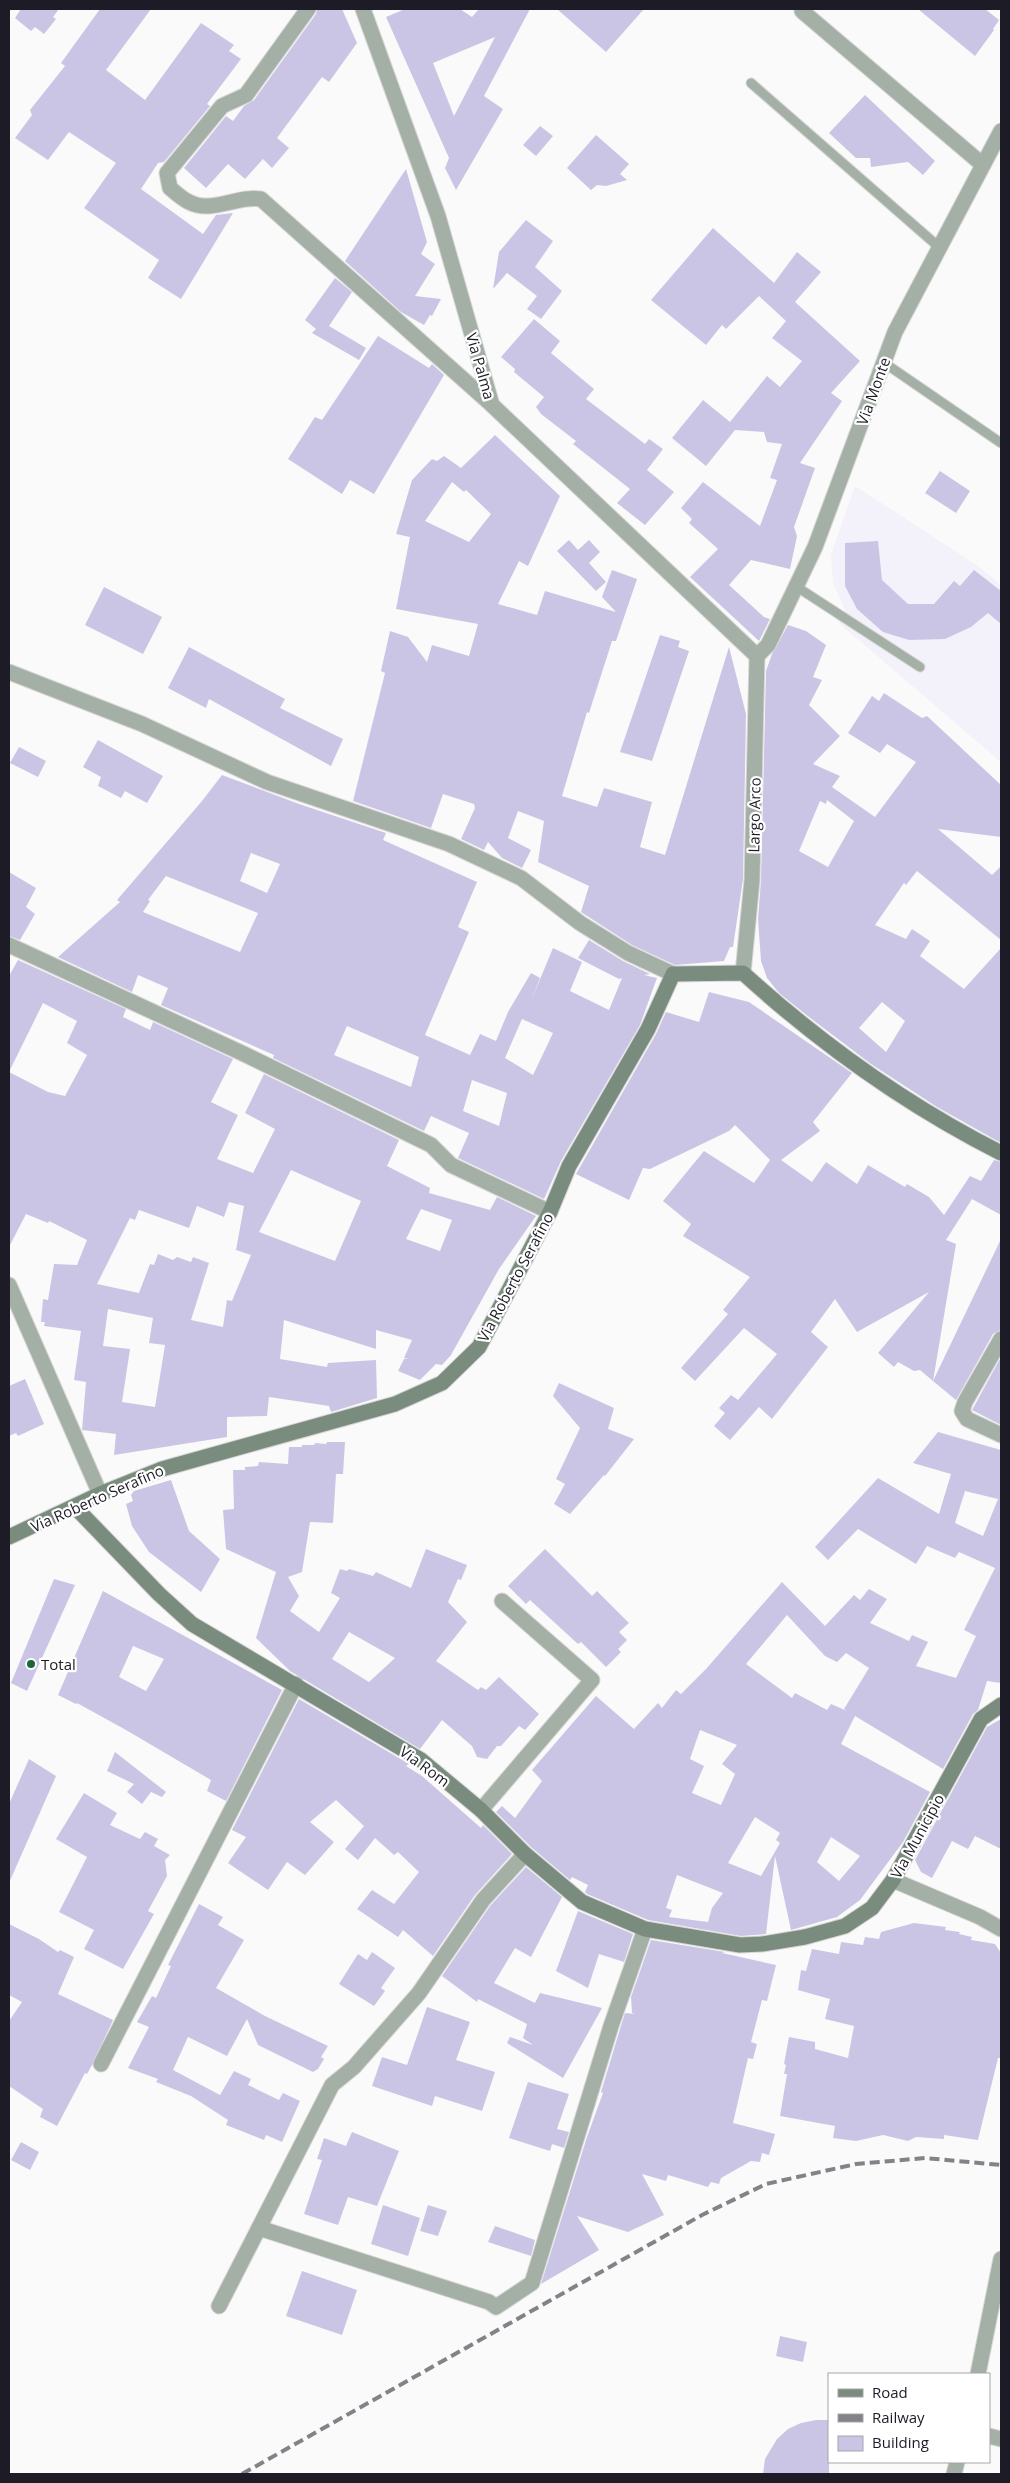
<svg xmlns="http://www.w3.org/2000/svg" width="1010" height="2483" font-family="'Open Sans',sans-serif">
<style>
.built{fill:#f3f1f9}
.building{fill:#cbc5e5;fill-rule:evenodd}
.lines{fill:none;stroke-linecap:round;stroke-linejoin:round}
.service-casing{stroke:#d7d6d8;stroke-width:11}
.minor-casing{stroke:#d7d6d8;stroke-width:17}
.tertiary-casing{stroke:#d7d6d8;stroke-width:17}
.secondary-casing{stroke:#d7d6d8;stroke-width:17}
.service{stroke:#a4b0a6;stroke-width:9}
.minor{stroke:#a4b0a6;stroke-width:15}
.tertiary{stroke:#a4b0a6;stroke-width:15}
.secondary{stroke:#7a8c7e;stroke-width:15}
.rail{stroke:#838288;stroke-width:4;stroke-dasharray:10 5;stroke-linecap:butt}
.poi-dot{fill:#1a6737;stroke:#fff;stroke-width:2}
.labels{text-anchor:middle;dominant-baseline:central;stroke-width:4.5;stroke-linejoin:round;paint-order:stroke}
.street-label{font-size:15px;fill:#1d1b26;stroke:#fff}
.poi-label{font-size:15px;fill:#1d1b26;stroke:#fff;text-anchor:start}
</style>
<rect width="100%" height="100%" fill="#fafafa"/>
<polygon class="built" points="855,486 978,566 1001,585 1001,762 839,623 845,610 833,583 831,555"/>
<g class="building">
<polygon points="21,9 59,9 53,17 56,19 44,34 35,27 31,31 15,18"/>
<polygon points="100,9 151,9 106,70 145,100 201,23 234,45 229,51 241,59 207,104 210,106 164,162 158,163 141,189 203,234 216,215 233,213 181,299 148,278 159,260 84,208 116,163 69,132 48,160 15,138 32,115 30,110 65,66 61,63"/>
<polygon points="317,9 342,9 357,43 329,82 322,77 277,138 289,148 272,168 263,159 245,179 228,164 206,188 184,168 226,116 233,121 244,106 254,100 316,14"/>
<path d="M405 9H460L472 17 479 9H530L484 96 503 109 456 190 445 168 449 158 386 17ZM495 37 454 116 433 63Z"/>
<polygon points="557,9 644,9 606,52"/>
<polygon points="918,9 985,9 999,20 993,29 994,30 975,56"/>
<polygon points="865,95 935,161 923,175 908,162 871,167 870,158 856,158 829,133"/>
<polygon points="540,126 553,136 536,156 523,145"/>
<polygon points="596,135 629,164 620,174 627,180 606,186 597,185 591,190 567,168"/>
<polygon points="406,169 427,242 421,254 435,264 415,296 441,299 432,316 430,315 424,325 401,312 345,261"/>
<polygon points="526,220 553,241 535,267 562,291 541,319 527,309 537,296 507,273 493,289 499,252"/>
<polygon points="713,228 774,283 797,252 821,272 795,302 860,361 831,393 842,401 800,463 815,468 794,527 797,536 790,569 751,560 729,585 764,617 770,619 759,641 690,577 718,549 689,523 692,519 681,508 703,482 760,526 777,480 770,478 782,444 767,442 764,432 735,430 706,466 672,438 703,400 730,422 767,376 780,387 802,361 772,338 786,321 759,296 726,329 722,325 706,345 651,300"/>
<polygon points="335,278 352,292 329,326 366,348 359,360 312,333 316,329 305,320"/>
<polygon points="534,319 560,341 551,353 594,389 586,399 645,444 649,439 663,449 647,470 674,492 645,525 617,503 630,489 573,444 576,441 541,414 536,407 544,397 514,372 515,369 501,357"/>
<polygon points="378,336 429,368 432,364 444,375 374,494 350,480 342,494 288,459 315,417 322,420"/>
<path d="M495 435 560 496 528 566 519 561 498 604 537 615 545 591 616 612 602 597 612 570 637 579 616 641H612L589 713 587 712 562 796 597 807 604 788 652 802 640 847 665 855 729 647 746 714 743 879 733 947H730L724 961 675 965 632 945 581 912 589 886 538 862 544 821 518 811 508 838 531 850 522 868 502 858 488 842 484 850 461 839 475 808 474 804 443 794 431 828 353 801 385 673 381 671 390 631 408 637 427 662 432 645 469 656 478 624 396 609 410 537 396 534 412 480 432 459 437 461 444 456 461 468ZM452 482 464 492 466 490 491 514 469 542 425 521Z"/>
<polygon points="940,471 970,491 956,513 925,493"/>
<polygon points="569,540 578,550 589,540 600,552 589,563 606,582 596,591 557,551"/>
<polygon points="878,541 882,580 908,604 934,604 954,581 960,586 974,570 1001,591 1001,624 988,613 971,627 945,639 909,640 883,632 857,609 845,586 845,543"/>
<polygon points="104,587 162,617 143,654 85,625"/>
<path d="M788 625 806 631 826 645 813 677 822 680 809 705 840 736 813 764 840 776 832 787 875 817 916 762 887 744 880 753 848 733 872 696 879 701 884 693 922 718 927 716 1001 785V837L938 829 992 875 1001 866V940L917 871 906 885 904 883 875 925 906 939 912 929 930 941 920 956 964 989 1001 948V1143L937 1107 871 1064 809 1017 779 993 767 978 761 961 758 919 761 880 766 671 772 654ZM827 800 854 821 828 867 799 851 820 801 826 804ZM882 1002 905 1021 886 1052 859 1028Z"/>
<polygon points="660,635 680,641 678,647 689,651 652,761 620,752"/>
<polygon points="189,647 285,699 280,708 343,739 331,766 209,699 206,708 168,688"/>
<polygon points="98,740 163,776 147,803 125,791 121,798 98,786 101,777 83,767"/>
<polygon points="19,747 46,761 38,777 10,763"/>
<path d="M222 775 299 804 386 833 383 840 477 882 458 927 469 932 425 1035 470 1055 480 1034 496 1041 508 1012 531 973 540 978 531 1001 553 948 582 962 570 991 609 1010 622 978 619 979 578 958 589 940 623 961 650 974 644 975 657 978 640 1025 561 1161 544 1199 458 1158 469 1133 431 1116 424 1131 273 1058 274 1055 161 1005 168 988 138 975 132 992 58 957 120 902 117 900 202 801ZM251 853 280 864 267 893 240 881ZM166 876 258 913 240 952 143 912 150 901 148 900ZM522 1019 553 1033 533 1075 505 1058ZM347 1026 419 1057 411 1087 334 1055ZM472 1080 507 1093 499 1126 463 1111Z"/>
<polygon points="9,872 36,888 26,907 35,914 20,940 9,936"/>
<path d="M18 960 126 1009 123 1017 150 1030 153 1022 233 1059 211 1102 238 1115 217 1159 253 1173 275 1129 245 1113 264 1074 399 1140 387 1166 430 1188 429 1193 490 1210 497 1197 536 1216 499 1269 451 1355 442 1365 436 1364 420 1380 398 1371 404 1359H408L404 1358 412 1340 376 1330V1349L284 1320 280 1359 327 1367 328 1363 376 1360 377 1398 331 1412 329 1406 269 1397 267 1416 227 1417V1437L114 1455 116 1434 82 1430 86 1382 74 1380 81 1331 44 1326 45 1322H41L43 1299 48 1300 54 1264 77 1265 87 1240 49 1221 48 1223 26 1214 9 1247V976ZM43 1003 77 1021 67 1043 87 1055 65 1096 48 1092 9 1072ZM291 1170 361 1201 335 1261 259 1232ZM229 1202 244 1206 236 1250 251 1255 232 1301 227 1300 223 1327 191 1320 209 1263 193 1257 191 1262 177 1257 173 1260 158 1254 154 1265 150 1264 139 1293 97 1284 130 1218 135 1220 139 1210 189 1228 197 1206 224 1217ZM421 1209 452 1220 440 1251 406 1239ZM108 1309 153 1318 149 1343 165 1345 155 1407 122 1402 130 1349 103 1346Z"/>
<polygon points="709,992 749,1002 852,1073 813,1122 820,1131 781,1160 812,1182 826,1162 857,1184 868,1165 905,1187 907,1184 929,1197 944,1215 970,1176 981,1181 994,1160 1001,1162 1001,1215 972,1199 946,1240 956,1244 933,1381 920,1370 914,1371 898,1362 894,1367 878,1353 929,1292 857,1332 835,1299 811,1332 828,1347 772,1419 759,1407 730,1440 714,1426 725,1413 719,1408 731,1395 738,1400 777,1354 744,1328 695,1381 681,1368 728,1314 723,1310 750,1277 683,1236 691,1224 663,1201 704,1151 754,1183 770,1160 735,1125 729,1131 650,1169 643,1168 629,1200 576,1174 656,1034 666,1012 699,1022"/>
<polygon points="1001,1239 1001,1330 993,1334 956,1400 933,1381"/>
<polygon points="1001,1357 1001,1425 972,1410"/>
<polygon points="25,1379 44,1424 18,1436 16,1433 9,1436 9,1386"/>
<polygon points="559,1383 614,1408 608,1429 634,1439 605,1476 604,1475 570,1514 554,1504 565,1484 556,1479 580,1428 553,1396"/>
<path d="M938 1432 1001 1450V1683L987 1681 978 1710 973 1714 943 1769 855 1716 841 1744 930 1792 903 1842 860 1900 837 1917 791 1930 775 1856 766 1934 741 1936 648 1920 587 1894 585 1892 588 1885 572 1877 570 1880 531 1847 496 1812 502 1806 515 1818 542 1781 532 1770 596 1696 634 1729 658 1703 662 1708 676 1690 681 1694 706 1669 782 1582 825 1626 854 1595 860 1600 869 1589 887 1599 870 1623 909 1641 912 1635 928 1642 916 1666 956 1678 976 1636 964 1630 995 1568 959 1552 955 1558 927 1546 916 1564 858 1529 828 1560 815 1547 878 1478 939 1514 951 1474 913 1463ZM965 1491 998 1499 983 1536 955 1523ZM787 1615 825 1656 837 1662 846 1653 869 1668 844 1709 847 1711 831 1704 827 1710 795 1693 792 1698 746 1664ZM700 1730 737 1745 722 1764 735 1774 721 1805 692 1793 704 1766 690 1759ZM755 1817 780 1833 776 1840 780 1843 761 1876 728 1863ZM831 1837 860 1856 839 1881 817 1862ZM677 1875 723 1893 712 1908 708 1922 669 1917 672 1910 666 1908Z"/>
<path d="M327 1442H345L343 1474H336L333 1523 310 1522 302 1572 288 1577 299 1596 290 1611 319 1632 340 1598 331 1593 340 1569 347 1571 349 1569 373 1576 376 1572 411 1588 426 1549 467 1565 461 1580 458 1579 448 1602 467 1622 436 1661 478 1690 481 1687 486 1690 499 1677 539 1714 525 1730 519 1726 501 1746H497L487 1759 477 1757 472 1746 442 1720 420 1749 290 1671 256 1638 276 1572 226 1549 223 1510 234 1509 233 1470H245V1467L258 1466 259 1462 288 1464 289 1447H302V1445H314L315 1443 326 1444ZM349 1632 395 1658 369 1682 332 1659Z"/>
<polygon points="171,1480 189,1531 220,1559 201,1592 149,1552 132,1526 126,1504 133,1501 131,1495 134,1491"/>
<polygon points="545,1549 592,1596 597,1591 629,1623 619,1632 627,1640 618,1649 621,1652 606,1667 581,1642 578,1644 530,1600 526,1604 508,1586"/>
<polygon points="54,1579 75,1585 27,1691 11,1683"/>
<path d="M103 1591 282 1690 226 1801 207 1791 211 1780 126 1730 77 1703 76 1704 58 1695ZM133 1646 164 1659 146 1691 119 1677Z"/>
<polygon points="299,1699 409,1764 406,1766 422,1776 481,1828 483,1825 512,1854 475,1895 433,1956 403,1930 398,1937 357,1909 372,1890 394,1904 419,1872 398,1852 394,1855 375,1838 358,1860 345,1849 364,1826 336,1800 310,1822 334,1842 305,1875 287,1862 268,1890 228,1863 246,1837 232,1830"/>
<polygon points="1001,1719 1001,1849 975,1836 968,1849 952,1841 932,1878 921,1872 915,1860 987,1727"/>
<polygon points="115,1752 166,1792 162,1797 151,1792 142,1804 127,1792 134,1784 107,1771"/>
<polygon points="29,1759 56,1776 9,1883 9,1804"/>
<polygon points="84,1793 117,1813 110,1825 140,1839 145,1832 158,1839 154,1846 170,1855 165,1860 167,1876 148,1911 154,1914 123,1969 84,1949 94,1930 59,1912 87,1857 56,1839"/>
<polygon points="526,1867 562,1897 531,1957 515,1948 494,1983 535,2003 540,1993 602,2008 563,2078 507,2043 510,2037 533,2045 523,2038 527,2024 478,1999 477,2002 442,1976 490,1906"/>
<polygon points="199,1904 223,1917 218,1925 244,1940 216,1988 265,2016 328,2046 321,2057 324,2059 318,2069 313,2072 258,2045 247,2019 227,2056 188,2037 173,2070 220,2095 234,2071 251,2079 248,2085 279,2100 283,2093 300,2101 282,2142 266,2135 264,2140 226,2125 228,2120 191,2096 156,2082 158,2079 128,2068 149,2027 137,2022 152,1996 156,1998 171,1966 168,1965"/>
<polygon points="578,1911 633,1934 624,1962 599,1954 588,1988 556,1971"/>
<polygon points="914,1923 946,1927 945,1930 960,1932 959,1934 972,1937 971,1940 995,1944 1001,1953 1001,2058 998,2058 978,2140 944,2135 944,2139 916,2137 908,2141 883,2135 856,2141 833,2138 835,2126 780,2116 787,2074 784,2074 786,2065 784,2064 789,2037 815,2042 815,2049 848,2058 854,2026 825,2019 830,1999 798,1990 801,1970 806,1971 812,1949 839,1954 841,1942 863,1945 865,1937 879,1939 881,1932"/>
<polygon points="9,1924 39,1939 58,1952 60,1950 74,1957 58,1994 113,2020 92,2065 87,2074 85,2073 57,2126 40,2117 43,2109 9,2086 9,2021 22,2002 9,1995"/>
<polygon points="651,1940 725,1952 722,1953 776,1965 767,2001 762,2000 751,2042 757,2044 753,2059 748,2058 733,2123 775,2134 769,2155 762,2153 760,2162 751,2161 721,2178 719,2184 711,2182 708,2187 668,2175 666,2181 642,2174 664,2215 628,2232 577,2216 599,2250 541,2284 587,2137 603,2093 601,2092 620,2029 625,2013 635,2014 632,2013 631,1997"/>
<polygon points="372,1952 395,1968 381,1988 385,1991 374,2006 339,1984 358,1954 367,1960"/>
<polygon points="427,2007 470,2022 456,2060 495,2072 482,2111 435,2096 432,2106 372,2086 382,2057 407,2065"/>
<polygon points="528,2082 569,2094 557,2129 569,2132 564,2148 552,2144 550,2151 509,2138"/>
<polygon points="352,2132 399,2151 377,2206 348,2197 338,2225 304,2214 322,2160 317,2159 324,2138 346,2146"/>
<polygon points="21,2142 39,2152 30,2170 11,2160"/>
<polygon points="383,2205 420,2218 408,2256 371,2244"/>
<polygon points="428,2205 447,2211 438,2236 420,2231"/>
<polygon points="495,2226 535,2240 531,2256 488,2242"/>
<polygon points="302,2271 357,2290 342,2335 286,2316"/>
<polygon points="780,2336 807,2342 803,2362 776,2356"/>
<polygon points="816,2420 829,2420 829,2474 763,2474 765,2459 777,2439 788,2429 801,2423"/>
</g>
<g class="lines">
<g class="service-casing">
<g id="service">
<polyline points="751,83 940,248"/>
<polyline points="883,362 1001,443"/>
<polyline points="797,587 920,667"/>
</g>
</g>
<g class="minor-casing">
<g id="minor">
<path d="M308 9 246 95 222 106 167 173 170 188C176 193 182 199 189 202 211 214 238 195 261 199L492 405"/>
<polyline points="802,11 983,165"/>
<polyline points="757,656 768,645 815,547 895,332 1001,131"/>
<polyline points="9,672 142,724 267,782 449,844 521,878 580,923 628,953 673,974"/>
<polyline points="9,945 244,1054 431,1145 451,1165 550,1212"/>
<polyline points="9,1285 100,1494"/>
<polyline points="1001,1339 965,1402 962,1411 967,1419 1001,1435"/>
<polyline points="481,1810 592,1680 502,1601"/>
<polyline points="893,1880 980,1917 1001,1929"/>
<polyline points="101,2064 296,1684"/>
<polyline points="259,2228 489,2302 496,2307 532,2283 611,2026 645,1929"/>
<polyline points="219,2306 332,2085 354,2067 419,1993 483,1900 525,1854"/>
<polyline points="978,2374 1001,2259"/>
<polyline points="989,2436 1001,2439"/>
<polyline points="954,2474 957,2462"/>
</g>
</g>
<g class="tertiary-casing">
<polyline id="tertiary" points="363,9 438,216 492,405 757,656 752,880 743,973"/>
</g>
<g class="secondary-casing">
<g id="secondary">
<polyline points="75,1507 159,1594 192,1624 421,1760 481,1810 525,1854 582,1902 645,1929 740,1945 762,1944 805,1937 845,1926 872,1908 893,1880 981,1719 1001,1705"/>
<path d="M9 1537 100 1494 162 1469 395 1404 442 1383 479 1347 550 1212 569 1166 648 1029 673 974 743 973C820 1043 908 1106 1001 1153"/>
</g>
</g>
<use href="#service" class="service"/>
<use href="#minor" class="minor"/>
<use href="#tertiary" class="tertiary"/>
<use href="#secondary" class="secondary"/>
<polyline class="rail" points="242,2474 702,2215 766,2184 856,2164 925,2158 1001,2165"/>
</g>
<circle class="poi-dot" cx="31" cy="1664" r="5"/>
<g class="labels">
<g class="street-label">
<text transform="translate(481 366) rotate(74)">Via Palma</text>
<text transform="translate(873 391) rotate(-70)">Via Monte</text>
<text transform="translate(754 815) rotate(-89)">Largo Arco</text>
<text transform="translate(515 1277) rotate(-62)">Via Roberto Serafino</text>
<text transform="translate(97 1498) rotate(-24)">Via Roberto Serafino</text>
<text transform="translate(425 1766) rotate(36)">Via Rom</text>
<text transform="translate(917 1836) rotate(-61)">Via Municipio</text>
</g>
<g class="poi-label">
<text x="41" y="1664">Total</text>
</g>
</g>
<rect width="1010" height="2483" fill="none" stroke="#1d1b26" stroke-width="20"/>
<rect x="828" y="2373" width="162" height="90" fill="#ffffff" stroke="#a5a4a8"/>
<rect x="838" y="2389" width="25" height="8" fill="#7a8c7e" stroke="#a5a4a8"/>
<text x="872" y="2398" font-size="15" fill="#1d1b26">Road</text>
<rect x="838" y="2414" width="25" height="8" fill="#838288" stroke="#a5a4a8"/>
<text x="872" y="2423" font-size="15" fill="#1d1b26">Railway</text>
<rect x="838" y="2436" width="25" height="15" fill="#cbc5e5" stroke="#a5a4a8"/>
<text x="872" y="2448" font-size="15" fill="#1d1b26">Building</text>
</svg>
